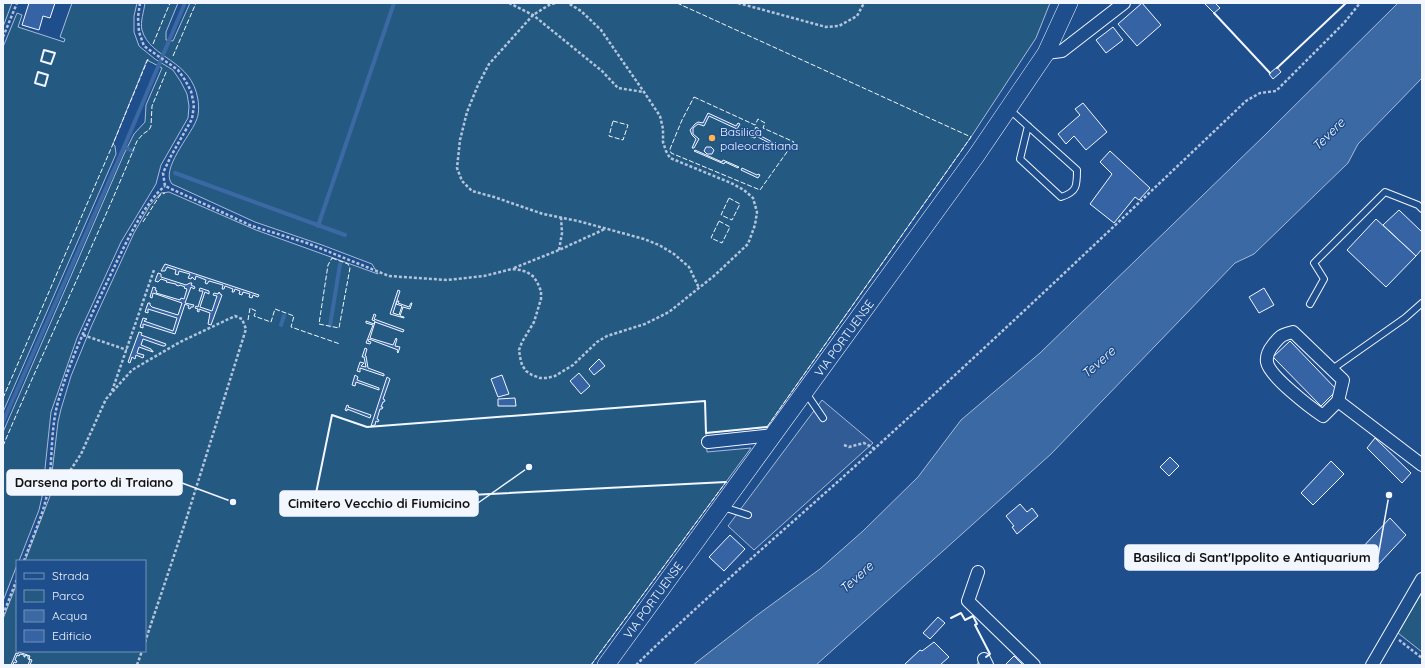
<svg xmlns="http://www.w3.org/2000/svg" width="1425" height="668" font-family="Quicksand,sans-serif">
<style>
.green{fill:#245a82;stroke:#a8bbd7}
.parking{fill:#305b95;stroke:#a8bbd7}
.water{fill:#3b69a3;stroke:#a8bbd7}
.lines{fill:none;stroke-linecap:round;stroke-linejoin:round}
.stream{stroke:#3b69a3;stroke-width:4}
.building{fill:#3563a3;stroke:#f2f6ff}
.lane-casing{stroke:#f2f6ff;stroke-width:8}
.street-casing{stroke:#f2f6ff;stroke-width:14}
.secondary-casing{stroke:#f2f6ff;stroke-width:18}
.path{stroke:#b3c4dc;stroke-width:2.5;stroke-dasharray:3 2;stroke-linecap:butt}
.lane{stroke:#1f4e8c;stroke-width:6}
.street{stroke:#1f4e8c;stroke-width:12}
.secondary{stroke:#1f4e8c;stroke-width:17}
.hedge{stroke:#97c8a6;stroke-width:3;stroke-dasharray:2 3;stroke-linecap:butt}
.fence{stroke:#f2f6ff;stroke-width:1;stroke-dasharray:5 2;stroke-linecap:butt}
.wall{stroke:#f2f6ff;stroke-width:2}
.poi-dot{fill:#ffb74d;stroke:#1f4e8c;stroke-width:1.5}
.labels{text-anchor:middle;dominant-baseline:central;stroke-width:3;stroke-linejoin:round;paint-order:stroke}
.poi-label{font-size:12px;fill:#f2f6ff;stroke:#1f4e8c;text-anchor:start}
.street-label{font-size:12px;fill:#f2f6ff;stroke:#1f4e8c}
.water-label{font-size:13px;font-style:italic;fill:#f2f6ff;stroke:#1f4e8c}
.leader{fill:none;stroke:#f2f6ff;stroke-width:1.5}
.callout-dot{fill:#f2f6ff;stroke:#1f4e8c;stroke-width:1.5}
.callout{fill:#f2f6ff;stroke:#f2f6ff;stroke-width:1.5}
.callout-label{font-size:13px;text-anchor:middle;font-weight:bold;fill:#111}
</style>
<rect width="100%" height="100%" fill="#1f4e8c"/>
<g class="green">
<polygon points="3,3 12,3 3,27"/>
<polygon points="72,3 137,3 134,16 134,32 139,46 155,59 173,70 181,82 187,94 189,106 188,118 161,165 156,184 121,242 77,338 51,412 42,497 39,510 19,561 17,561 17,565 3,601 3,432 124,154 134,134 145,122 146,105 162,68 147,60 113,144 115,146 116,154 3,412 3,47 17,13 22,15 18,27 64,42 65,39 60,37"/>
<path d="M145 3H178L166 32V40L173 41 190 3H1050L1036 38 971 137 767 427 706 433 707 452 751 448 591 665H3V619L17 583V651H145V561H25L55 483 52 484 51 481 58 422 61 409 71 376 91 327 134 233 150 205 161 193 169 192 256 230 378 274 372 264 322 245 255 222 172 184C160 170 190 136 196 121 199 115 199 107 198 100 192 59 150 59 142 30 140 22 144 11 145 3Z"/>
<polygon points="1422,592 1422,652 1398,633"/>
</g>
<polygon class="parking" points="822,400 873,443 754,550 728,526"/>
<polygon class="water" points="1398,3 1422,3 1422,78 1358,144 1348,163 1254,254 1235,263 1051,454 816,665 693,665 756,616 820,569 863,531 918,477 961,420 1040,353 1266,134"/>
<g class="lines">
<g class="stream">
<polyline points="124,147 133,151"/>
<polyline points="175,173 345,235"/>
<polyline points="318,226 394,3"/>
<polyline points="281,325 284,316"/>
<polyline points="330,326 340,264"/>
<polyline points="3,422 124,147 185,3"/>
</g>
</g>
<g class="building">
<polygon points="29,3 55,3 50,18 43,16 39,30 22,25"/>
<polygon points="1142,3 1161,25 1137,46 1118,24"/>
<polygon points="1204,3 1218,3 1216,4 1220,8 1214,13"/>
<polygon points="1113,27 1123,40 1106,53 1096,40"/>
<polygon points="1277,67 1281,72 1273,79 1269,74"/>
<polygon points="1083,103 1107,132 1086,150 1074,136 1066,144 1058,134 1080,115 1075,109"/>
<polygon points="708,113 736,126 738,123 740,124 737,129 709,116 704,126 698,124 693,128 693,134 699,139 694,148 692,148 696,139 692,135 690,130 695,124 698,122 703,123"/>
<polygon points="756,127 759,129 757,134 774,143 773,145 756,136 755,138 751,137"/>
<polygon points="706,147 711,147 714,150 712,154 707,154 704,151"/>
<polygon points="695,150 722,162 723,160 739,167 738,168 725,162 724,164 694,151"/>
<polygon points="1110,151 1150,188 1139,200 1135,197 1114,223 1090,204 1112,174 1100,162"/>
<polygon points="742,168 757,175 758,174 760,175 758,178 741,170"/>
<polygon points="1399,210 1422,232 1422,249 1416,256 1383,225"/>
<polygon points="1376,219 1416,256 1386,287 1347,250"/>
<polygon points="165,264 259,295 258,297 253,295 252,298 249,297 250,294 243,292 242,295 239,294 240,291 235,289 234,292 232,292 233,289 225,286 224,289 222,289 223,285 209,281 207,284 205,283 206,280 196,276 195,280 192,277 191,279 188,278 190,274 179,271 178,275 175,274 176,270 167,267 165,271 161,271"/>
<polygon points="158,273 161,274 161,277 186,285 190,283 192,283 191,285 195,287 194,289 191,287 185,303 194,305 193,307 191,307 190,309 188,308 189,306 185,304 175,334 143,324 143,328 140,327 143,318 147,319 144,321 173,331 177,318 148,309 148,313 145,312 148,303 150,303 150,305 152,307 178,315 182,303 153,293 152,298 150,297 153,287 156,288 155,290 157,291 156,293 180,300 181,298 184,299 187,289 184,288 185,287 180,285 179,286 176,285 176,284 166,282 167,281 161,279 158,282 155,281"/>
<polygon points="200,288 209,291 209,294 205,292 200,307 212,311 217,296 213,295 214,293 218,294 219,292 220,293 220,294 222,295 211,325 208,324 210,313 199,309 199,312 197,311 198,309 195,308 196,306 198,307 203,291 199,291"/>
<polygon points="1264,288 1274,305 1259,313 1249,297"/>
<polygon points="398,290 400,291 393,313 399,315 402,306 396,304 397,301 399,301 398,303 409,307 411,303 412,303 410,309 403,307 400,316 404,317 404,318 390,314"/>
<polygon points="374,314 376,315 374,319 404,330 403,332 375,322 370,338 393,345 396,338 397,339 395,346 400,347 398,353 397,352 398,350 369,339 368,341 371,342 370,344 366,343 373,325 366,323 366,321 374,324 375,321 372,320"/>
<polygon points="139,332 142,333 141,335 166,344 165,346 163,346 143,339 141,345 151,349 151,350 153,351 153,352 139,347 137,353 144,355 143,358 136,355 135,359 132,357 130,363 128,362"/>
<polygon points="1290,341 1337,390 1321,406 1273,357"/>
<polygon points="365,348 367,349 365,356 366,356 368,368 384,374 384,376 360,368 360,372 357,371 360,362 364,363 361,366 366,367 364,357 362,357"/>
<polygon points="599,359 605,366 594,375 589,369"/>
<polygon points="579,373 590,386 581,394 570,381"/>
<polygon points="355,375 358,377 357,380 379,388 379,390 356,382 355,386 352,385"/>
<polygon points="502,375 509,394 498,397 491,379"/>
<polygon points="387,377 390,379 383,399 385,400 384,402 383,402 381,407 383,407 382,409 380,409 377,419 379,420 378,422 376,421 375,425 371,426"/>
<polygon points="515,398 516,406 498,406 498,399"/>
<polygon points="347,405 349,406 348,407 371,415 370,418 347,409 347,411 345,410"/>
<polygon points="1375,438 1411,473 1402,483 1367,448"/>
<polygon points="1170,457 1179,466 1169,476 1160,467"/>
<polygon points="1331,461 1344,474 1313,505 1301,493"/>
<polygon points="1020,504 1027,512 1032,508 1038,516 1017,534 1012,527 1014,526 1006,516"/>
<polygon points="1390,518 1406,535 1377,566 1360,550"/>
<polygon points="730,535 745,549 724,571 709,557"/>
<polygon points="938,617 945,623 930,639 923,633"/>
<polygon points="934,642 949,657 940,665 907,665 905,664 920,650 922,651"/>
<polygon points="19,652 30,656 29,659 32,660 30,665 28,665 30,660 28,659 28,656 25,655 25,657 24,657 24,655 20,654 19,656 17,655 15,660 17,661 16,663 14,662 13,665 11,665 16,653 18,654"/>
<polygon points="1014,656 1023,665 1005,665"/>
</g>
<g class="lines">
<g class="lane-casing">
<g id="lane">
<path d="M1010 110 1077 170C1077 186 1077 192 1061 197L1020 159 1028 126"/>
<polyline points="1310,304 1324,279 1314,263 1385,192 1418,205 1422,209"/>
<polyline points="1331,370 1405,318 1422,303"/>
<polyline points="806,393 823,418"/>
<polyline points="723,507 748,515"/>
</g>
</g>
<g class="street-casing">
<g id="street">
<polyline points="1046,53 1062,51 1124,3"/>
<path d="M1293 332 1343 380 1338 401 1323 416C1311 408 1269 376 1267 362 1266 355 1269 350 1273 345 1280 336 1281 335 1293 332Z"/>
<polyline points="1338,401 1422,465"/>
<polyline points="708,442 774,435"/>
<polyline points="978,572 968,601 1034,665"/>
<polyline points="984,659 987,665"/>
<polyline points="1372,665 1422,579"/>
</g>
</g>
<g class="secondary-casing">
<polyline id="secondary" points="606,665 976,156 1046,53 1069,3"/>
</g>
<g class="path">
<polyline points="140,3 138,17 139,32 144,46 178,70 185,80 191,91 194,105 192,119 171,156 163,173 165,186 252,226 307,243 389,276 447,280 484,276 512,269 520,270 527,272 534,277 538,284 541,291 541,299 534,322 522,342 519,350 520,357 522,365 526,371 532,375 540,378 547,378 555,376 573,365 597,342 607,336 645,324 669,312 715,275 748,244 755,225 757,212 753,198 744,190 731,183 670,158 666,151 663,142 663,129 660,116 644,92 601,30 581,11 568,3"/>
<polyline points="509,3 533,15 602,71 618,88 644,92"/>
<polyline points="555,3 549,5 533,15 489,64 478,85 467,112 460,140 457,168 462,181 472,191 494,197 543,214 578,221 644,239 659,245 674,254 689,267 699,288"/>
<polyline points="738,3 826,27 839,26 857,16 864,3"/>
<polyline points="3,37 17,3"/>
<polyline points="559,250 562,233 561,217"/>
<polyline points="514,268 559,250 605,229"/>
<polyline points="83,335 127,350"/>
<polyline points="112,391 154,270"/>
<polyline points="844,445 849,447 864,443 875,449"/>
<polyline points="48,490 58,484 68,474 81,454 106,399 132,370 180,342 235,316 242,319 246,329 186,520 145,642"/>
<path d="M24 561C32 538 44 514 48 489 53 460 50 431 58 402 72 352 96 306 118 259 129 237 146 201 165 186"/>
<polyline points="3,615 17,579"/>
<polyline points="1399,640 1422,658"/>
<polyline points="137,665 142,651"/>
<path d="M636 665C713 590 795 521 874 449 1000 335 1123 218 1246 101L1260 93 1276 91 1344 23 1360 3"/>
</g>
<use href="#lane" class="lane"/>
<use href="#street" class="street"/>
<use href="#secondary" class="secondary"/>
<polyline class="hedge" points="978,665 979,663"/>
<g class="fence">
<polyline points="677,3 971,137 767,427"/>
<polyline points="153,44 170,3"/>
<polyline points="173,56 196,3"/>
<polygon points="694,97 755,125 758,119 765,123 763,128 794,142 760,190 671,153 670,149 682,120"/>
<polygon points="613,121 628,125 623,140 609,136"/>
<polygon points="729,198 740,204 732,220 721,215"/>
<polygon points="719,221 730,227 722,243 711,238"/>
<polyline points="143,222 160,195 165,193"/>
<polygon points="332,258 348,264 350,268 339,328 319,324 328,265"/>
<polyline points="248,320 250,308 256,311 254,316 271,322 275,309 294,316 291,327 340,344"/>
<polyline points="3,398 113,144 148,59"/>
<path d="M3 446C46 344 95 244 137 141L143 134 149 130 151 126 152 106 167 70"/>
<polyline points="591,665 726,482"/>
</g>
<g class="wall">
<polyline points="1214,13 1270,73"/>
<polygon points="44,50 55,53 51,64 41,61"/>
<polyline points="1277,68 1346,3"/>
<polygon points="38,72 48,75 45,86 35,83"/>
<polyline points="726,482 314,503 332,415 367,427 705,401 706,433 767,427"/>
<polyline points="951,618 961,613 965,620 973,616 977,624 975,625 990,654 986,657"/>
</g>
</g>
<circle class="poi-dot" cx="712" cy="138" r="4"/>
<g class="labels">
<g class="poi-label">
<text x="720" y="131">Basilica<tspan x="720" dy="14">paleocristiana</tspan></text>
</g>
<g class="street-label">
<text transform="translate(844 338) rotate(-54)">VIA PORTUENSE</text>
<text transform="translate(653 600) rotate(-54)">VIA PORTUENSE</text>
</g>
<g class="water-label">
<text transform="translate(1328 134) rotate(-45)">Tevere</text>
<text transform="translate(1098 362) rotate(-42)">Tevere</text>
<text transform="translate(856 577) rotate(-42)">Tevere</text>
</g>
</g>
<path class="leader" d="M233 502L182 483M529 467L478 503M1389 495L1378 557"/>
<g class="callout-dot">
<circle cx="233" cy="502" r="4"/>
<circle cx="529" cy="467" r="4"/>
<circle cx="1389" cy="495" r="4"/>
</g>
<g class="callout">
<rect x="7" y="470" width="175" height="25" rx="4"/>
<rect x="280" y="491" width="198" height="25" rx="4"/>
<rect x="1125" y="545" width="253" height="25" rx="4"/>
</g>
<g class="callout-label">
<text x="94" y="487">Darsena porto di Traiano</text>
<text x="379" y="508">Cimitero Vecchio di Fiumicino</text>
<text x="1252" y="562">Basilica di Sant'Ippolito e Antiquarium</text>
</g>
<rect width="1425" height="668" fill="none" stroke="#f2f6ff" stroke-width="8"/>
<rect x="16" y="560" width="130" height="92" fill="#1f4e8c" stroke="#7391ba"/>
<rect x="24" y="573" width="20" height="6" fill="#1f4e8c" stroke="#7391ba"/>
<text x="52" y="580" font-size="12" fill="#f2f6ff">Strada</text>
<rect x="24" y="590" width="20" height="12" fill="#245a82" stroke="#7391ba"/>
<text x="52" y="600" font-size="12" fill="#f2f6ff">Parco</text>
<rect x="24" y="610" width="20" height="12" fill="#3b69a3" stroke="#7391ba"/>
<text x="52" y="620" font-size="12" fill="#f2f6ff">Acqua</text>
<rect x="24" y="630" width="20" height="12" fill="#3563a3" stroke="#7391ba"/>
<text x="52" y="640" font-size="12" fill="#f2f6ff">Edificio</text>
</svg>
